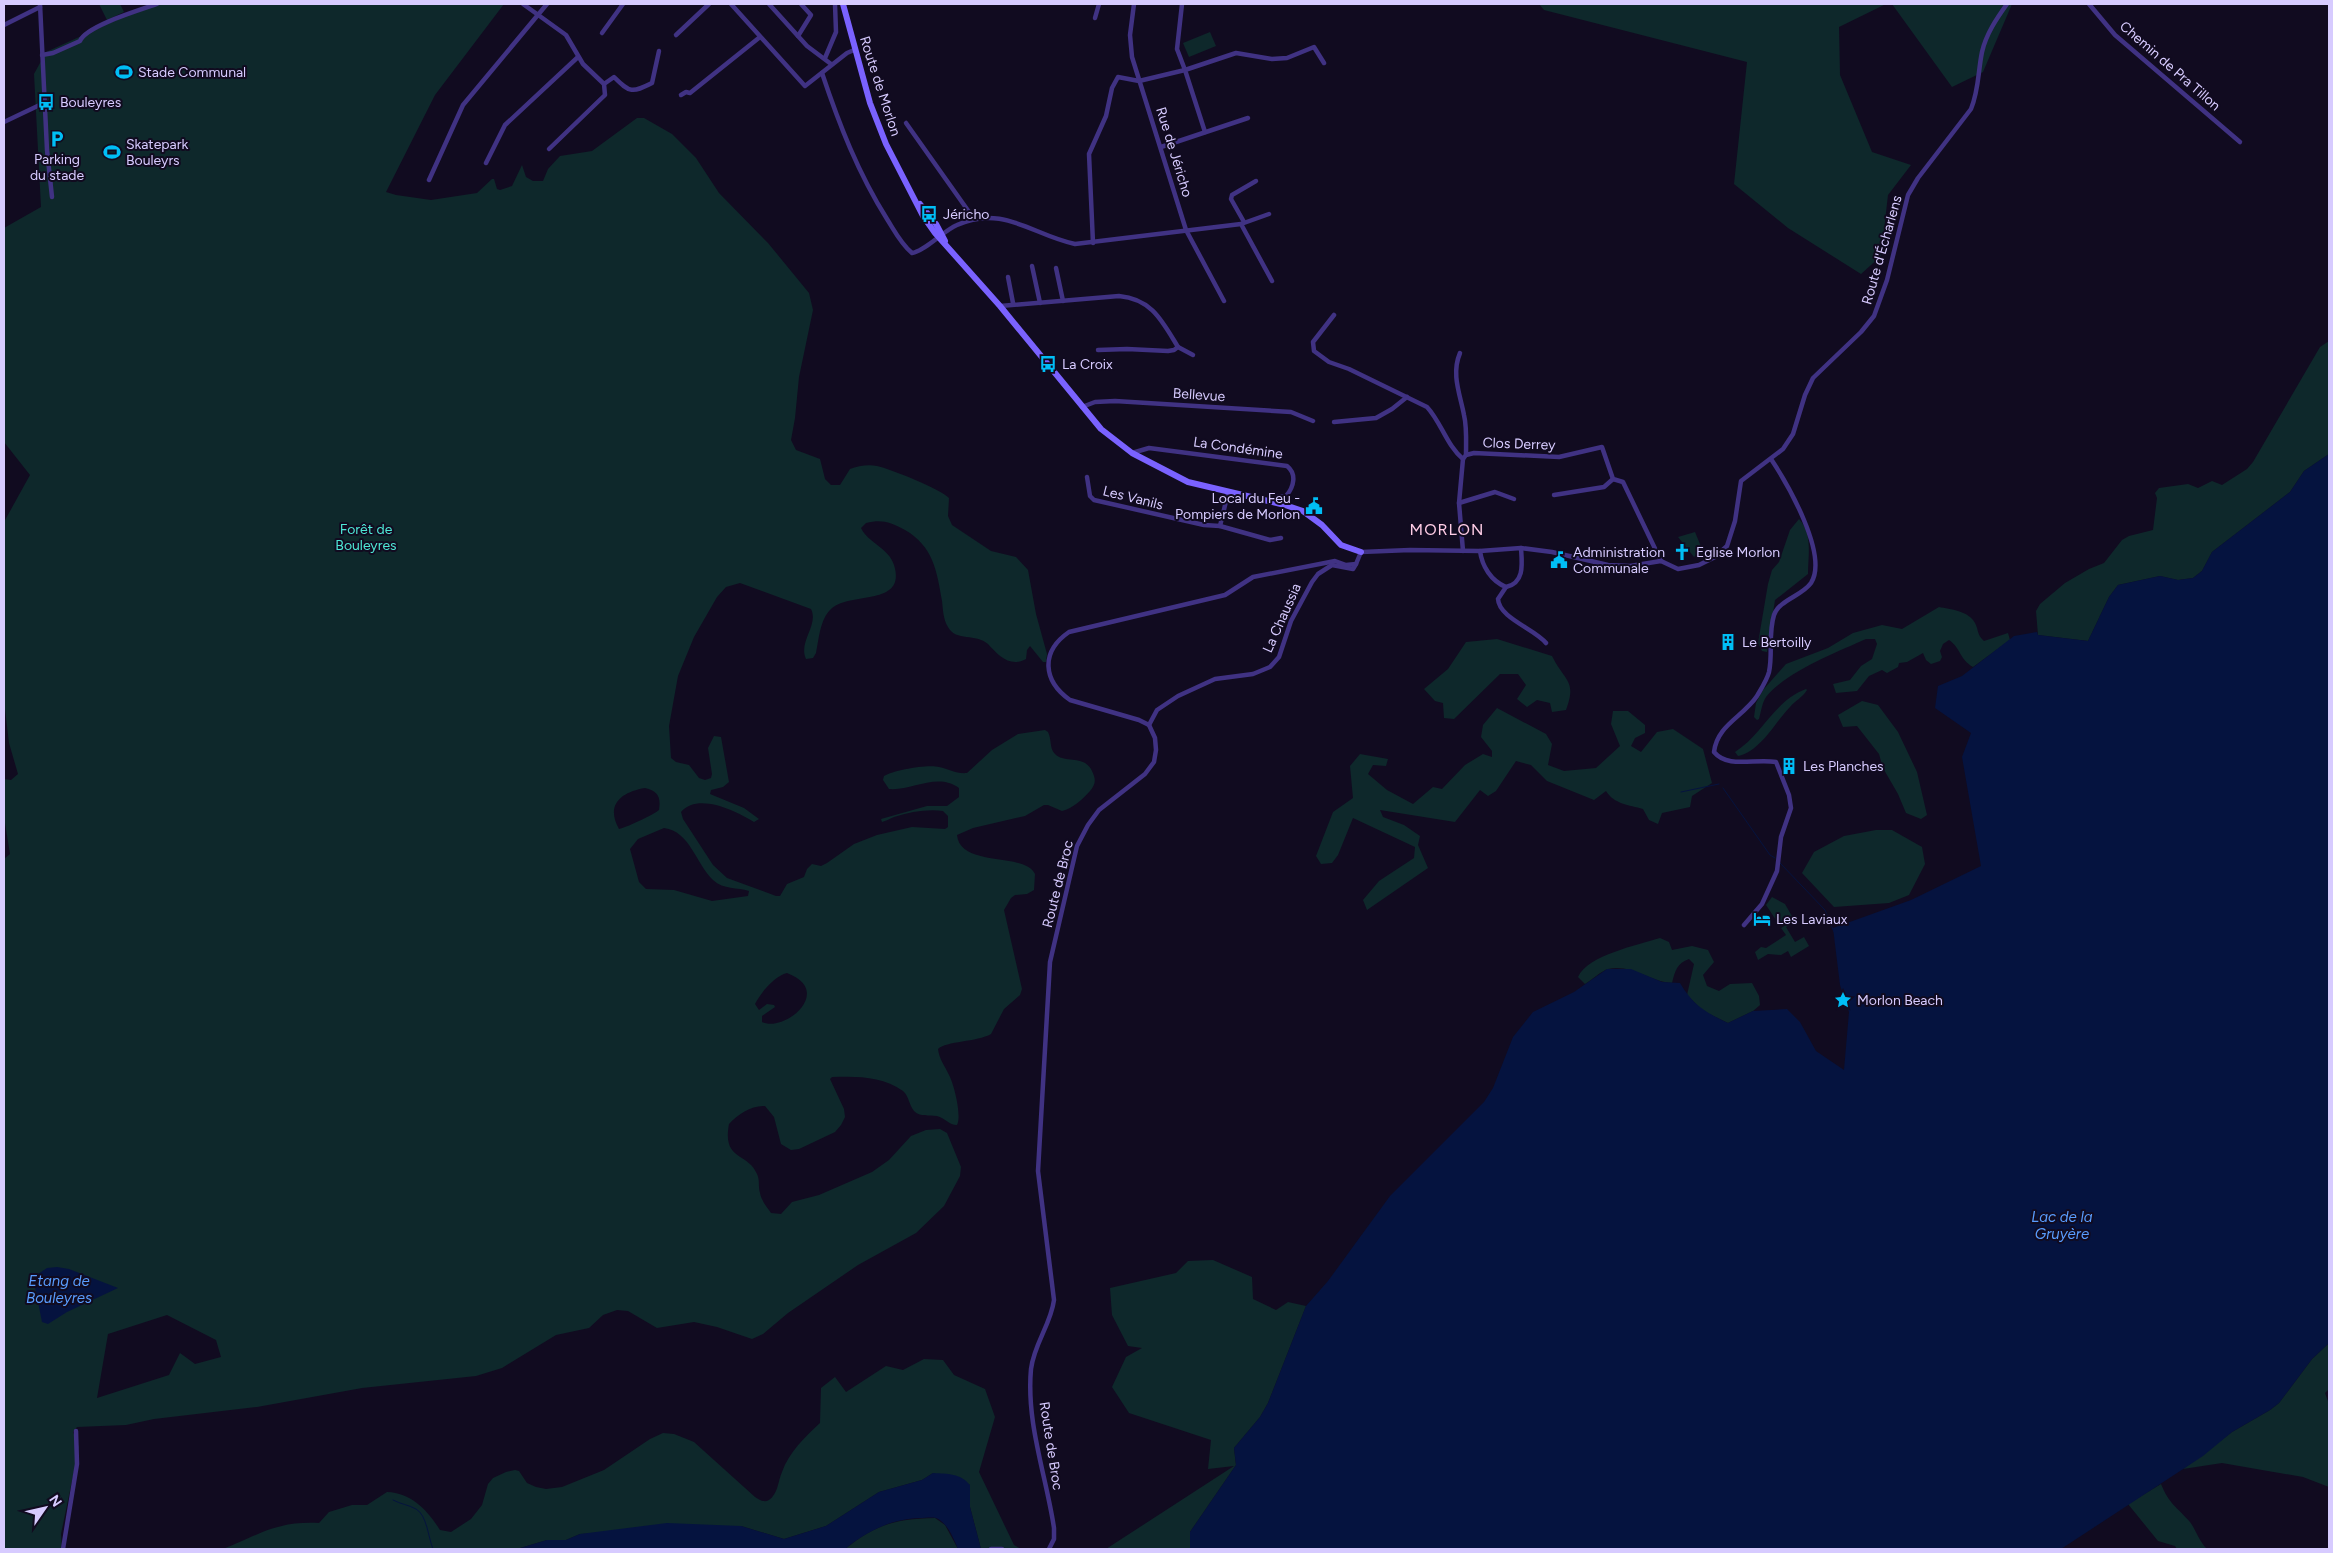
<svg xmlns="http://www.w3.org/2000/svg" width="2333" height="1553" font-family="Figtree,sans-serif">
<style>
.green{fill:#0e282b;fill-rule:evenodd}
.water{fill:#05133f}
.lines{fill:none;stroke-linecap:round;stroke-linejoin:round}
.stream{stroke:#05133f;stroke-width:1}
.street{stroke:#403283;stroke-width:4.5}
.secondary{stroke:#7a62ff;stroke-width:6}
.labels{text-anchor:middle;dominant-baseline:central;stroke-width:4;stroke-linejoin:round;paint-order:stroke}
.street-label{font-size:14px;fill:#d7cbff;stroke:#110b20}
.poi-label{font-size:14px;fill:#d7cbff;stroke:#110b20;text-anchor:start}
.park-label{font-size:14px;fill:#4ee7d5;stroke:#110b20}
.water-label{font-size:15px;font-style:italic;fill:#599dff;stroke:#110b20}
.quarter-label{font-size:16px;letter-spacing:1px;fill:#ffcde6;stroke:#110b20}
</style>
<rect width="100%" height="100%" fill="#110b20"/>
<g class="green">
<polygon points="99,4 120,4 124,12 107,20"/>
<path d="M152 4H504L435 95 386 192 396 195 431 200 477 193 492 179H494L497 189 500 190 512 186 522 165 526 177 533 181H543L548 169 560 156 592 151 637 118H644L672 134 696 158 719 193 768 243 809 293 813 310 799 377 795 418 791 440 796 450 820 459 825 479 831 485H840L850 469C858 466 868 464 877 466 890 469 941 489 949 498L948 516 952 525 991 551 1016 557 1028 570 1036 614 1047 654 1046 662H1043L1030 646 1027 650 1026 659C1010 668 998 655 988 644 976 633 956 642 948 627 943 619 943 609 942 601 937 571 933 546 905 530 890 522 882 519 866 523L861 528C868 543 889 548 894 565 907 607 849 591 831 609 820 619 819 639 816 653L813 658 806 659C798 642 819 625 811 609L740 583 726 587 717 597 694 637 678 676 669 726 671 758 676 762 689 765 699 778 705 780 711 778 712 774 708 748 714 736 721 737 729 782 723 787 711 790 710 794 744 808 759 819 754 822C736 811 698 792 681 812L683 819 713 865 727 878 776 896H780L787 884 804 877 807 869 812 864 821 866 827 863 854 844 877 835 912 827 945 829 948 827V816L943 811C927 809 910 812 894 817 889 819 886 821 882 822L881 819 927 806H947L959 797V788C937 772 912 791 889 789L883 780 884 776C894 770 928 764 939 767 949 769 956 774 967 773L992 750 1018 734 1045 730 1048 732C1052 740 1049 748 1055 754 1066 765 1087 752 1094 776 1096 782 1094 786 1090 791 1082 800 1073 808 1062 811L1048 805H1044L1025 816 973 828 957 835C960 868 1026 852 1035 874L1034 890 1027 894 1015 895 1011 898 1004 910 1022 989 1020 995 1004 1009 991 1034C977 1042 946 1041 938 1049 939 1059 945 1066 949 1075 954 1084 962 1116 957 1125 949 1125 945 1118 937 1116 929 1115 920 1117 914 1111 909 1105 909 1096 903 1091 882 1076 857 1076 832 1077L830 1079 844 1109 845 1117 841 1125 835 1132 799 1149 791 1150 781 1144 774 1117 765 1106C752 1105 738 1114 729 1124 722 1161 748 1152 757 1174 760 1180 758 1186 760 1193 761 1200 767 1207 771 1213L781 1214 792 1202 819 1195 872 1172 889 1160 911 1136 926 1130 940 1129 947 1133 961 1167 960 1176 944 1206 916 1233 858 1265 788 1313 763 1334 752 1339 717 1327 694 1322 657 1328 628 1311 617 1310 603 1315 589 1328 556 1335 502 1368 476 1376 362 1388 257 1407 154 1419 126 1425 77 1427 73 1432 79 1447 61 1534 62 1549H4V859L10 854 4 817V779L11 780 18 774 9 743 4 701V522L30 475 4 442V228L41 207 34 74 46 52ZM645 788C658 791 661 797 659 810 655 814 623 829 619 829 605 804 622 792 645 788ZM664 828C690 831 696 864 713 880 724 890 737 887 749 891L748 896 712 901 674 890 646 889 639 882 630 849 638 839ZM787 973C835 991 784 1033 762 1022V1016L775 1007 774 1005 767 1004 759 1010 755 1004C761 992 775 976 787 973ZM167 1315 216 1340 221 1357 195 1364 180 1353 169 1375 97 1398 108 1334Z"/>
<polygon points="1539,4 1886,4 1839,27 1840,75 1872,152 1911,165 1888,195 1881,256 1861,274 1788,228 1734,184 1747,62 1544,10"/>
<polygon points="1892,4 2012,4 1983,72 1952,87"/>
<polygon points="1210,32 1216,46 1189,57 1183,43"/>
<polygon points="2329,341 2329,454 2304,471 2290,492 2212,552 2202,571 2193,578 2178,580 2160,576 2118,585 2109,597 2088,641 2038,635 2036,611 2040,604 2065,583 2089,569 2104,563 2122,540 2129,536 2153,530 2157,498 2155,493 2159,488 2188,484 2198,488 2212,481 2222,485 2247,469 2253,462 2320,347"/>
<path d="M1799 519C1813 534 1808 555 1808 574L1775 600 1767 652 1762 651 1758 643 1768 584 1772 570 1779 562 1790 530Z"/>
<polygon points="1695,532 1702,549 1694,557 1678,537"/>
<path d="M1939 607C1950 609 1969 611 1975 623 1979 631 1977 635 1984 641L2008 633 2010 640 1973 667C1959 659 1961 648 1949 640L1943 644 1940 651 1942 657 1940 661 1931 664 1926 660 1923 653 1907 662 1899 663 1898 667 1887 673 1882 670 1869 676 1857 691 1836 693 1833 684 1850 680 1861 666 1872 659 1877 644 1875 639H1866C1837 652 1786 672 1766 697 1762 703 1761 712 1759 719L1757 720 1754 717 1756 703 1763 690 1786 664 1828 648 1853 633 1882 625 1902 629Z"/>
<path d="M1497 639 1552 656C1565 682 1577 680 1566 710L1552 712 1550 703 1537 700 1527 707 1517 699 1526 685 1518 674H1500L1454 719 1444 718 1443 703 1435 701 1424 689 1448 669 1466 642Z"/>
<path d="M1806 689 1807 690C1803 697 1795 701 1790 707 1775 722 1761 751 1738 756L1735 752C1762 735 1775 700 1806 689Z"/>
<polygon points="1862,701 1878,705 1898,732 1917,772 1927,815 1921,819 1906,813 1898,794 1883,768 1879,754 1857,726 1843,727 1838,715"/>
<path d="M1497 708 1546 734 1552 744 1548 765 1564 771 1596 768 1620 746 1611 724 1613 711H1628L1645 725V733L1635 738 1631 746 1641 752 1657 732 1673 729 1703 749 1712 783 1692 796 1690 807 1662 813 1658 824 1649 820 1643 809C1629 805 1614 804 1606 791L1594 800 1547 781 1531 765 1516 761 1496 791 1488 796 1480 790 1455 822 1380 810 1383 817 1404 825 1420 836 1418 845 1428 868 1367 910 1363 900 1379 881 1414 858 1415 847 1353 818 1338 855 1332 863 1321 864 1316 856 1333 812 1353 798 1350 766 1360 754 1388 759 1386 766 1373 765 1368 774 1387 790 1413 804 1433 787 1442 789 1465 765 1483 754 1492 757V751L1481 737 1483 725Z"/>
<polygon points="1876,830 1892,830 1922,847 1925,864 1909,895 1889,903 1834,907 1802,873 1814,852 1844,836"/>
<polygon points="1772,897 1785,904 1793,918 1780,926 1766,905"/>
<polygon points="1794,920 1795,922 1786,927 1795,942 1804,937 1809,946 1791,957 1788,951 1781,955 1768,954 1758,960 1755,952 1761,947 1766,948 1786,935 1781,928"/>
<path d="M1660 938 1669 942 1672 950 1692 946 1708 950 1714 962 1703 975 1707 986 1719 991 1730 984 1752 983 1759 996 1760 1005 1753 1011 1728 1023 1703 1011 1687 995 1694 964 1689 959C1677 963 1675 971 1672 983 1650 982 1632 964 1608 969 1601 971 1592 980 1585 984L1578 977C1588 955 1638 945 1660 938Z"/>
<polygon points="1213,1260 1252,1277 1253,1299 1276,1310 1288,1302 1306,1306 1268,1403 1260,1417 1234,1448 1236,1465 1190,1532 1190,1549 1106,1549 1234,1466 1208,1469 1211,1440 1129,1413 1112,1387 1126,1357 1142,1348 1128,1346 1112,1315 1110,1288 1176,1273 1188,1261"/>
<polygon points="2329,1343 2329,1389 2325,1393 2329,1404 2329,1487 2303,1477 2222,1463 2183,1469 2232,1432 2270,1410 2279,1403 2312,1359"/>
<path d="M924 1359 943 1360 954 1375 985 1389 995 1417 979 1472 1014 1545 1021 1549H981L970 1507V1485L933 1473 922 1480 879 1492 826 1526 784 1539 741 1526 580 1534 566 1540H547L517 1549H223C261 1534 276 1521 319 1523L329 1512 352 1505H367L387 1492C412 1493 428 1511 440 1530L451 1532 471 1519 482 1505 488 1484 493 1478 506 1472 515 1470 519 1471 527 1483 536 1487 546 1489 562 1487 604 1470 650 1439 663 1433 674 1434 694 1442 755 1497C760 1500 764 1503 769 1500 778 1494 778 1481 782 1472 789 1452 805 1437 820 1423L821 1388 835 1377 846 1392 886 1366 903 1370Z"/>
<path d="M2161 1484C2169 1504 2177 1507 2190 1522 2196 1530 2199 1541 2207 1549H2177L2175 1546 2158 1541 2128 1504Z"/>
<path d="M935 1518 945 1525 958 1549H845C876 1524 896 1519 935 1518Z"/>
</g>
<g class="water">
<path d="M2329 454V1343L2312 1359 2279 1403 2270 1410 2232 1432 2203 1456 2061 1549H1190V1532L1236 1465 1234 1448 1260 1417 1268 1403 1306 1306 1328 1281 1390 1196 1484 1102 1493 1088 1513 1037 1533 1012 1574 992 1607 969H1631L1662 982 1680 983C1693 1005 1705 1012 1728 1023L1753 1011 1787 1009 1800 1022 1816 1051 1844 1070 1849 1012 1840 985 1833 928 1911 900 1981 866 1962 757 1971 733 1935 708 1938 686 1962 676 2014 636 2037 632 2038 635 2088 641 2109 597 2118 585 2160 576 2178 580 2193 578 2202 571 2212 552 2290 492 2304 471Z"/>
<polygon points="57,1267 69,1269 118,1288 67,1312 48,1324 42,1322 35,1287 38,1274 47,1268"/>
<path d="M933 1473C948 1474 960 1473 970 1485V1507L981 1549H958C954 1539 947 1522 936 1518 932 1517 924 1518 920 1518 891 1519 867 1531 845 1549H517L547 1540H566L580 1534 667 1523 741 1526 784 1539 826 1526 879 1492 922 1480Z"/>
</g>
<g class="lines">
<g class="stream">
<polyline points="1723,788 1770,855 1775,858"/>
<polyline points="1681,792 1719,784"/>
<polyline points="1780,863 1825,910 1834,932"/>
<path d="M393 1500C400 1504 409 1505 416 1509 427 1515 428 1537 433 1549"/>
</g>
<g class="street">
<polyline points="40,4 47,150 52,197"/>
<polyline points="523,4 566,35 583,64 604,84 605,95 549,149"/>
<polyline points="731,4 805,86 847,53 854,50"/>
<polyline points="769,4 807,46 831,64"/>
<polyline points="1134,4 1130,35 1132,57 1186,230 1224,301"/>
<polyline points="2089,4 2115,35 2240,142"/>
<polyline points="1095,18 1099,4"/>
<polyline points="4,25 40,7"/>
<polyline points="602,33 623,4"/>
<polyline points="676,35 709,4"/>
<polyline points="798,36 811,15 801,4"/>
<path d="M42 55 53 53 80 41C86 26 140 10 157 4"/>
<polyline points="825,58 836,32 835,4"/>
<path d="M822 73C839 124 858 173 887 219 894 230 901 244 912 253 925 251 943 231 957 225 1003 204 1032 235 1075 244L1241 224 1269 214"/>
<path d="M604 84 614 77C630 93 632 93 652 83L659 51"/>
<polyline points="681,95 686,92 690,93 760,37"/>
<polyline points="4,122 46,102"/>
<polyline points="906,123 974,219"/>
<polyline points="1205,132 1185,70 1236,53 1272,59 1287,58 1314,47 1324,63"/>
<polyline points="1161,147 1248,118"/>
<polyline points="486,163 505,125 578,57"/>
<polyline points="429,180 463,105 547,4"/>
<polyline points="1244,222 1231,199 1232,195 1256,181"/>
<polyline points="1241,224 1272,281"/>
<polyline points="1093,243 1089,154 1106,116 1112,88 1118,77 1139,81 1185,70 1177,49 1182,4"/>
<polyline points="1032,266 1040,303"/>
<polyline points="1056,268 1063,301"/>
<polyline points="1008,277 1013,303"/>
<path d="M1000 306 1119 296C1152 299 1162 321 1178 347L1174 350 1168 351 1127 349 1098 350"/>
<path d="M1334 315 1313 342 1314 351 1329 362 1349 369 1427 407C1441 422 1447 446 1463 459L1459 503 1463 551"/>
<polyline points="1178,347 1193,355"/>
<path d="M1460 353C1451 374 1460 394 1464 415 1467 427 1466 442 1466 455"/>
<polyline points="1082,407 1095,402 1115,401 1291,412 1313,421"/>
<polyline points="1334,422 1376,418 1392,409 1407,397"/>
<path d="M1132 453 1149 448 1287 466C1297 474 1294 487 1286 496L1275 497 1268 501"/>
<polyline points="1463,459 1466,455 1474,453 1559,457 1602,447 1613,479 1623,482 1661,561"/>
<polyline points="1087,477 1090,496 1094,500 1204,525 1220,526 1228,493"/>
<polyline points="1554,495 1604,487 1613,479"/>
<polyline points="1459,503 1495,492 1514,499"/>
<polyline points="1220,526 1270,540 1281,538"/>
<path d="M1480 551C1482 566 1491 581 1506 587 1525 583 1522 563 1521 548"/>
<path d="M1506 587 1498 599C1499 618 1535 629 1546 643"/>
<polyline points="1149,725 1157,710 1178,696 1215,679 1253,674 1270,667 1279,657 1291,621 1312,582 1318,574 1332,565 1353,569 1356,564"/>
<path d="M1744 925 1762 904 1777 871 1781 837 1791 808 1789 795 1776 762C1755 758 1728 769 1714 752 1717 725 1743 717 1757 696 1761 689 1767 680 1769 672 1773 654 1768 634 1774 615 1779 600 1802 596 1811 583 1829 555 1787 483 1771 459"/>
<polyline points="63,1549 77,1464 76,1431"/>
<polyline points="991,1549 1002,1549"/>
<path d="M1049 1549 1054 1539V1528C1046 1475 1026 1423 1031 1369 1034 1344 1051 1324 1054 1300L1038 1171 1050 962 1077 846 1088 825 1099 810 1145 774 1154 762 1156 750 1155 738 1149 725 1139 720 1070 700C1043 681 1040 652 1069 632L1225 595 1253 577 1335 561 1346 565 1356 564 1361 552 1410 550 1480 551 1521 548 1552 552 1608 565 1630 566 1661 561 1678 569 1699 565 1715 557 1727 546 1735 521 1741 481 1783 449 1793 434 1805 395 1813 378 1861 332 1874 316 1887 280 1908 195 1918 178 1971 109C1979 90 1978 71 1982 52 1986 34 1997 18 2007 4"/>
</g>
<g class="secondary">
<polyline points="843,4 870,103 886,144 923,216 935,233 1000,306 1101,429 1132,453 1188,482 1285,505 1303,511 1322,525 1341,545 1361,552"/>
<polyline points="920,204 936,224 945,241"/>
</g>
</g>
<defs>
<g id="stadium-bare" transform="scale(1.35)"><path d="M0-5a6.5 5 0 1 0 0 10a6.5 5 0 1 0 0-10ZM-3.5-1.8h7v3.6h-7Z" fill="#00bef6" stroke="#110b20" stroke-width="2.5" paint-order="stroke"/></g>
<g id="bus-bare" transform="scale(1.35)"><path d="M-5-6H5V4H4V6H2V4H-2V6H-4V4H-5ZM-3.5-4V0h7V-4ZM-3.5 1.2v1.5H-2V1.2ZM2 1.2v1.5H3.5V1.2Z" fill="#00bef6" stroke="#110b20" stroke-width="2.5" paint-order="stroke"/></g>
<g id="parking-bare" transform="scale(1.35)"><path d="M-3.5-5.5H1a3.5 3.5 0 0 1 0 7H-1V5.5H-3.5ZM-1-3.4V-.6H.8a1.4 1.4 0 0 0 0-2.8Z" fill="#00bef6" stroke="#110b20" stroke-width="2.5" paint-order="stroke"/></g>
<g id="civic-bare" transform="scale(1.35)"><path d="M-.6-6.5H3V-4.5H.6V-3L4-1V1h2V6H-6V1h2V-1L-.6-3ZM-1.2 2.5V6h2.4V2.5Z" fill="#00bef6" stroke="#110b20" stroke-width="2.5" paint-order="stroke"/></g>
<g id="church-bare" transform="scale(1.35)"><path d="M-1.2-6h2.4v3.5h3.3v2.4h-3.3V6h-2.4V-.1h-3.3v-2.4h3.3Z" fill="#00bef6" stroke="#110b20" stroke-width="2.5" paint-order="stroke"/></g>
<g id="building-bare" transform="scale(1.35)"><path d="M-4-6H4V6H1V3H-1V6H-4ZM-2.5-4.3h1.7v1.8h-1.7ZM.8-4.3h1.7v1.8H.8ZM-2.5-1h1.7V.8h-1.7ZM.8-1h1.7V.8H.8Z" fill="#00bef6" stroke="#110b20" stroke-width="2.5" paint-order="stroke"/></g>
<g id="hotel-bare" transform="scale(1.35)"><path d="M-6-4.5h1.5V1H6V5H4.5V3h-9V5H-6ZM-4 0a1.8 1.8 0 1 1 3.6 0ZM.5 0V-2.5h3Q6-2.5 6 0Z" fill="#00bef6" stroke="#110b20" stroke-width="2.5" paint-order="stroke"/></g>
<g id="sight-bare" transform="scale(1.35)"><path d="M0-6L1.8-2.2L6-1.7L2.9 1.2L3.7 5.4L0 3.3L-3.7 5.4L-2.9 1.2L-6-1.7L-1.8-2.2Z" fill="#00bef6" stroke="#110b20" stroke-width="2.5" paint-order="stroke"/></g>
</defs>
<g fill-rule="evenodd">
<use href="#stadium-bare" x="124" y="72"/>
<use href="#bus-bare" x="46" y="102"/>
<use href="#parking-bare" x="57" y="139"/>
<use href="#stadium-bare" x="112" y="152"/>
<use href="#bus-bare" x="929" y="214"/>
<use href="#bus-bare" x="1048" y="364"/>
<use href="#civic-bare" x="1314" y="506"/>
<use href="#church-bare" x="1682" y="552"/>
<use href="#civic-bare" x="1559" y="560"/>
<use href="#building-bare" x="1728" y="642"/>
<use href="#building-bare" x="1789" y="766"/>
<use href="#hotel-bare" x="1762" y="919"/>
<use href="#sight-bare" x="1843" y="1000"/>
</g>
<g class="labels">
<g class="street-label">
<text transform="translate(2170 66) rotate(41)">Chemin de Pra Tillon</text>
<text transform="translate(880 86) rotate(72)">Route de Morlon</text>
<text transform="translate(1174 152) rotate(73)">Rue de Jéricho</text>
<text transform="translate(1882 250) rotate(-74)">Route d'Écharlens</text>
<text transform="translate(1199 395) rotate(4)">Bellevue</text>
<text transform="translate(1519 444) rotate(2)">Clos Derrey</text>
<text transform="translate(1238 448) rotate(8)">La Condémine</text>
<text transform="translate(1133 498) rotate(14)">Les Vanils</text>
<text transform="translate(1282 618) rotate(-66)">La Chaussia</text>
<text transform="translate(1058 884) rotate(-76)">Route de Broc</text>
<text transform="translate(1051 1446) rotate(81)">Route de Broc</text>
</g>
<g class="poi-label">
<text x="138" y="72">Stade Communal</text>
<text x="60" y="102">Bouleyres</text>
<text x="126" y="144">Skatepark<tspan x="126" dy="16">Bouleyrs</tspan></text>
<text x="57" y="159" text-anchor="middle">Parking<tspan x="57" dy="16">du stade</tspan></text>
<text x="943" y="214">Jéricho</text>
<text x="1062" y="364">La Croix</text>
<text x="1300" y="498" text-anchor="end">Local du Feu -<tspan x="1300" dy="16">Pompiers de Morlon</tspan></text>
<text x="1573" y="552">Administration<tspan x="1573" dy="16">Communale</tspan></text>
<text x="1696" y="552">Eglise Morlon</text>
<text x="1742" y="642">Le Bertoilly</text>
<text x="1803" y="766">Les Planches</text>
<text x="1776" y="919">Les Laviaux</text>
<text x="1857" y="1000">Morlon Beach</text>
</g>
<g class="park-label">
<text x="366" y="529">Forêt de<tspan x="366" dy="16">Bouleyres</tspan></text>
</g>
<g class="water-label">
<text x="2062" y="1217">Lac de la<tspan x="2062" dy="17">Gruyère</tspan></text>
<text x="59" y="1281">Etang de<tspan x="59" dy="17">Bouleyres</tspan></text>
</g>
<g class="quarter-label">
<text x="1447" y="529">MORLON</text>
</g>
</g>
<rect width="2333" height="1553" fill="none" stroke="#d7cbff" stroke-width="10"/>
<g transform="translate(45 1508) rotate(56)" stroke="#110b20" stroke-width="4" paint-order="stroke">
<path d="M0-4L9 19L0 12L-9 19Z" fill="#d7cbff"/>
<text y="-8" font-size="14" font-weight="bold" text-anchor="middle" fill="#d7cbff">N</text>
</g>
</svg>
